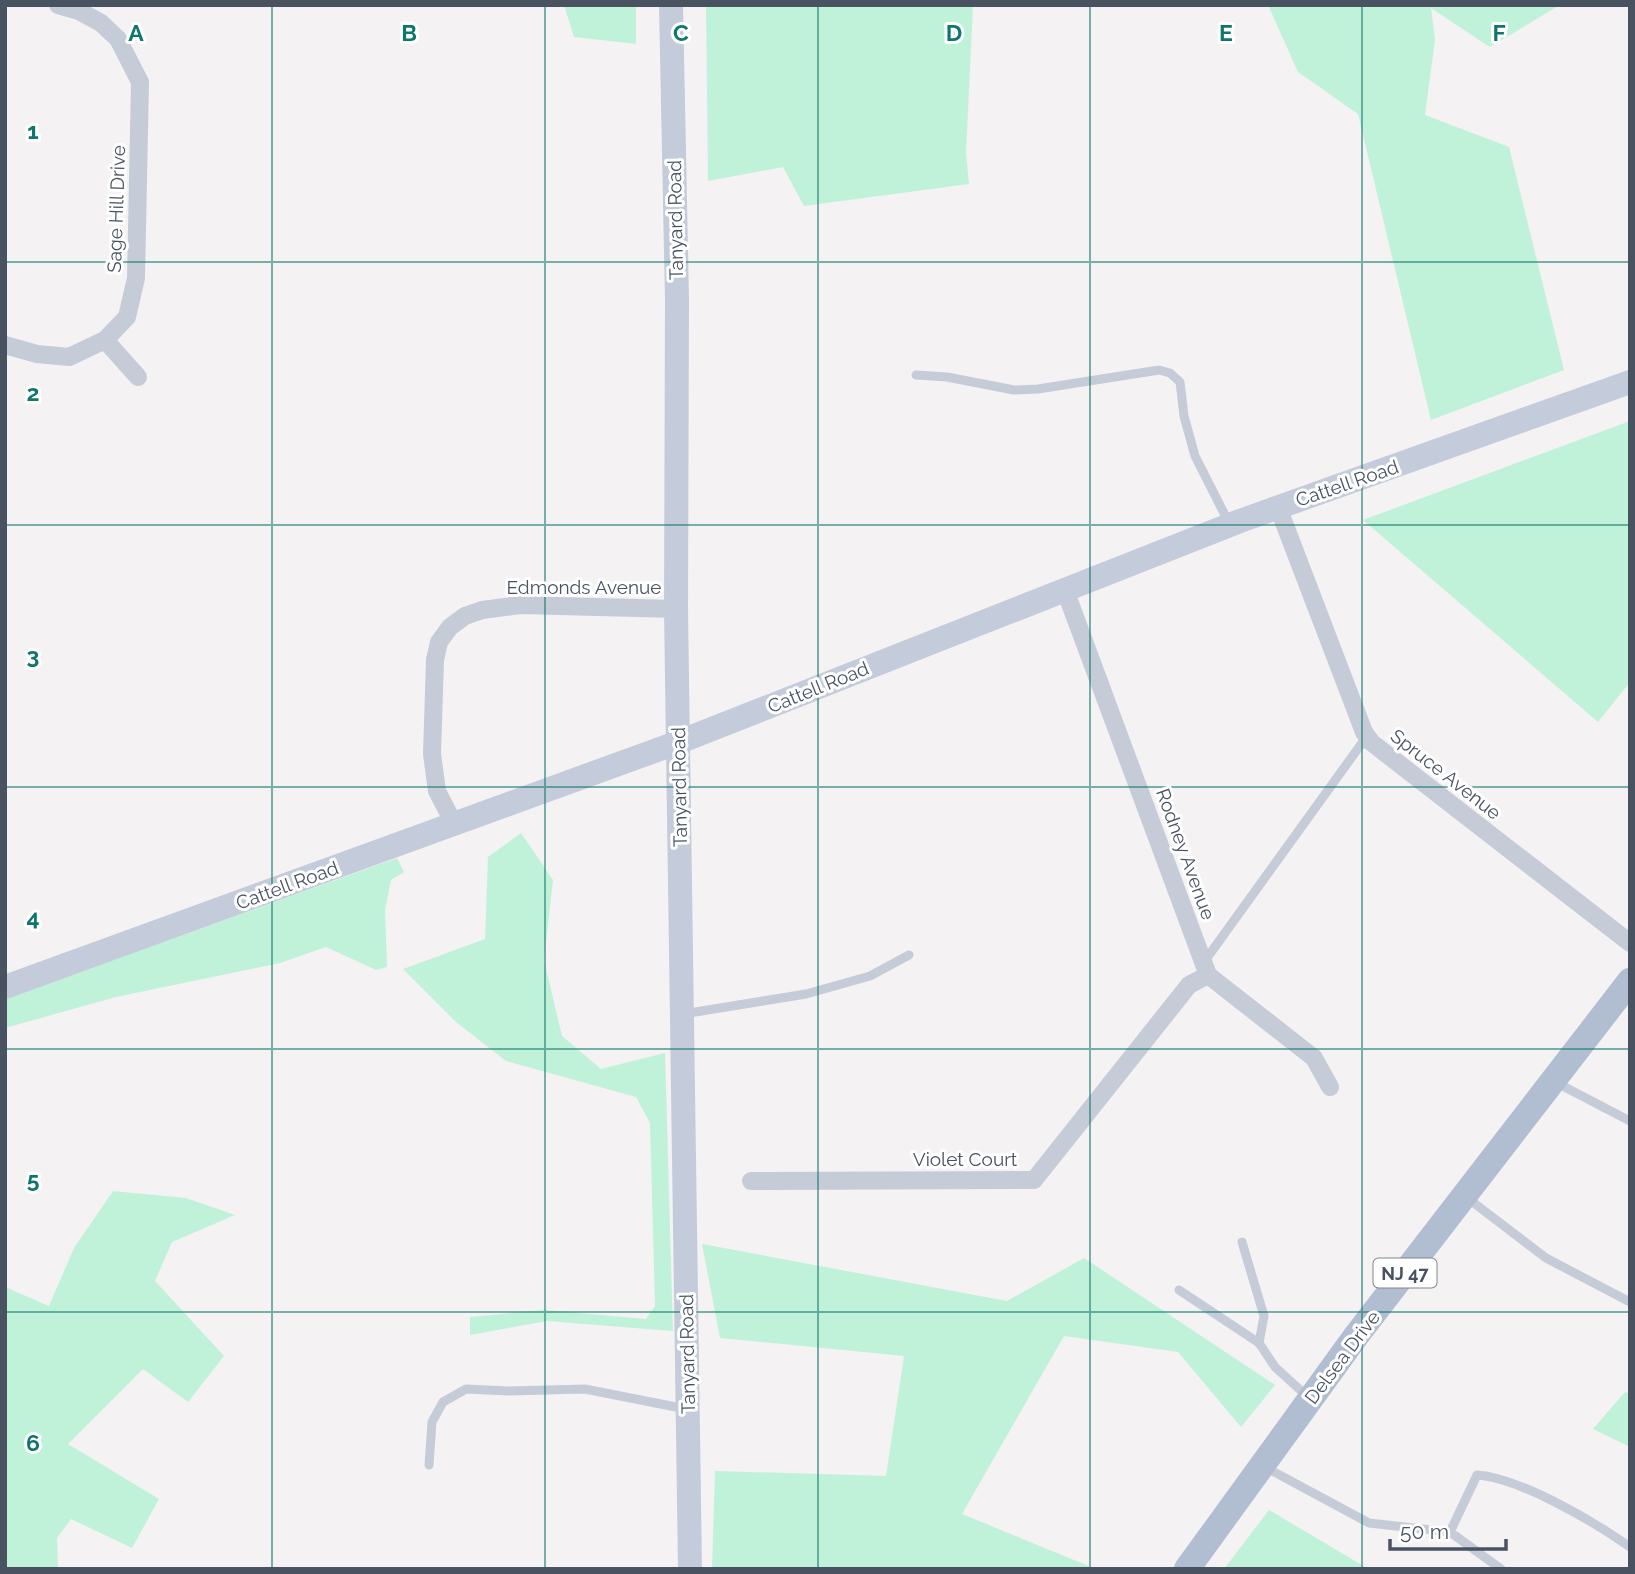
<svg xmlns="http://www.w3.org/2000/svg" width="1635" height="1574" font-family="Raleway,sans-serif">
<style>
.green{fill:#c0f2da}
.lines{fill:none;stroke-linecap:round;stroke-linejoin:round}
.lane{stroke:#c5ccd7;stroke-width:9}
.street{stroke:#c5ccd7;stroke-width:18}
.secondary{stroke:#c4ccdb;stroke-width:24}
.primary{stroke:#b1bdd1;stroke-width:26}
.grid{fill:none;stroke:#0f766e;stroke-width:2;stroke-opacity:0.55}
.labels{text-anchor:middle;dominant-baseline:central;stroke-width:6;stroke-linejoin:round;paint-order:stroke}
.shield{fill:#fff;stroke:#7f8690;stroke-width:2}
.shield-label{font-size:18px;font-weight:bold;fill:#485261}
.street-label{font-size:19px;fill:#485261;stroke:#fff}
.grid-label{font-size:23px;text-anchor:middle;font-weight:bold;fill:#0f766e;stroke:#fff;stroke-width:6;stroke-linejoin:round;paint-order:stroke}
</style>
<rect width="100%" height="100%" fill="#f4f2f2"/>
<g class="green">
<polygon points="564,5 636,5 636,44 574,37"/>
<polygon points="706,5 973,5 966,153 969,184 804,206 783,167 708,181"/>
<polygon points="1268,5 1560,5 1490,47 1431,8 1435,40 1425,115 1509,147 1564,370 1431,420 1358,114 1298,72"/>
<polygon points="1630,421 1630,682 1598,722 1363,520"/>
<polygon points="521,833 553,880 544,960 562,1036 601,1069 665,1053 673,1331 547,1321 470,1335 470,1317 545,1310 646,1319 655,1306 650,1123 636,1097 506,1061 456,1022 403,969 485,939 488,857"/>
<polygon points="397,858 404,872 391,880 385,910 387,967 376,970 326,947 280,963 116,997 5,1028 5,999"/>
<polygon points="113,1191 186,1198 235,1215 172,1242 155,1281 224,1356 188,1402 143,1369 68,1444 159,1499 132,1548 71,1519 57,1538 58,1569 5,1569 5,1287 49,1306 74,1248"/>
<polygon points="702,1244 1007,1301 1084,1258 1275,1385 1241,1427 1178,1352 1064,1336 962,1514 1096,1569 712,1569 715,1471 886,1476 904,1356 720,1338"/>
<polygon points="1625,1392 1630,1394 1630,1447 1593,1429"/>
<polygon points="1269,1510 1367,1568 1368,1569 1224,1569"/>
</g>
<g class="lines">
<g class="lane">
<polyline points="916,375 947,377 1014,390 1038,389 1159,370 1170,373 1180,382 1184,416 1195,456 1229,523"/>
<polyline points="1204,962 1367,736"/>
<polyline points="683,1014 806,994 870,976 909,955"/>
<polyline points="1555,1082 1630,1121"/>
<polyline points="1466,1197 1546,1258 1630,1302"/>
<polyline points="1242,1242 1264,1316 1259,1343 1275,1367 1309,1398"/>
<polyline points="1179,1290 1259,1343"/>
<polyline points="429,1465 432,1422 443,1402 466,1389 509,1391 585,1389 686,1409"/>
<polyline points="1263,1466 1369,1523 1450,1532 1501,1569"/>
<path d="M1450 1532 1477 1475C1520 1478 1593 1521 1630 1547"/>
</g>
<g class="street">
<polyline points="105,340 138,377"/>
<polyline points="5,345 37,354 69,357 105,340 127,317 136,278 140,82 118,39 101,23 79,11 58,5"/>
<polyline points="1278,507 1364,732 1371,742 1630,943"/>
<polyline points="1065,590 1208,975 1314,1058 1330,1087"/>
<polyline points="454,824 437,791 432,754 435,660 439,642 450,627 465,616 482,610 520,605 676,609"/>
<polyline points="751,1181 1034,1180 1189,985 1208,975"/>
</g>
<g class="secondary">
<polyline points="671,5 677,300 676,609 690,1569"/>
<polyline points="5,987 679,742 1240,521 1630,382"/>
</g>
<polyline class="primary" points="1187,1569 1356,1336 1630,981"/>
</g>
<path class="grid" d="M272 5V1569M545 5V1569M818 5V1569M1090 5V1569M1362 5V1569M5 262H1630M5 525H1630M5 787H1630M5 1049H1630M5 1312H1630"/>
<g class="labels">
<rect class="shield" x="1373.5" y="1258.5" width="63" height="29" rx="5"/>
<g class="shield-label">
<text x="1405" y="1273">NJ 47</text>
</g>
<g class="street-label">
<text transform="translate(116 209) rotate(-88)">Sage Hill Drive</text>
<text transform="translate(675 220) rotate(-91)">Tanyard Road</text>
<text transform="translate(1347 483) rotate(-19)">Cattell Road</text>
<text x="584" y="587">Edmonds Avenue</text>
<text transform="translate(818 687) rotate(-22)">Cattell Road</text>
<text transform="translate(1446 774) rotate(38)">Spruce Avenue</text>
<text transform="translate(679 787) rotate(-91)">Tanyard Road</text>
<text transform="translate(1186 854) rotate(70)">Rodney Avenue</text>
<text transform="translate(287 885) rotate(-20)">Cattell Road</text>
<text x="965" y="1159">Violet Court</text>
<text transform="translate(687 1354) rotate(-91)">Tanyard Road</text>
<text transform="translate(1342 1357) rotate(-53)">Delsea Drive</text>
</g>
</g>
<g class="grid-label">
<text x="136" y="41">A</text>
<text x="409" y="41">B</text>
<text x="681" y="41">C</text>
<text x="954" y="41">D</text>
<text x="1226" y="41">E</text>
<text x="1499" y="41">F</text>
<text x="33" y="139">1</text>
<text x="33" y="401">2</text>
<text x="33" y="664">3</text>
<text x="33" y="926">4</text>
<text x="33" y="1188">5</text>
<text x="33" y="1451">6</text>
</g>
<rect width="1635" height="1574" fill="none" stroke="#485261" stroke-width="14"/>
<path d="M1390 1539v10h116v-10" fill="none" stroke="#485261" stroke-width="3.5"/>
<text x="1400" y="1539" font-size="21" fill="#485261" stroke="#ffffff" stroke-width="5" paint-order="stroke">50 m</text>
</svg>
